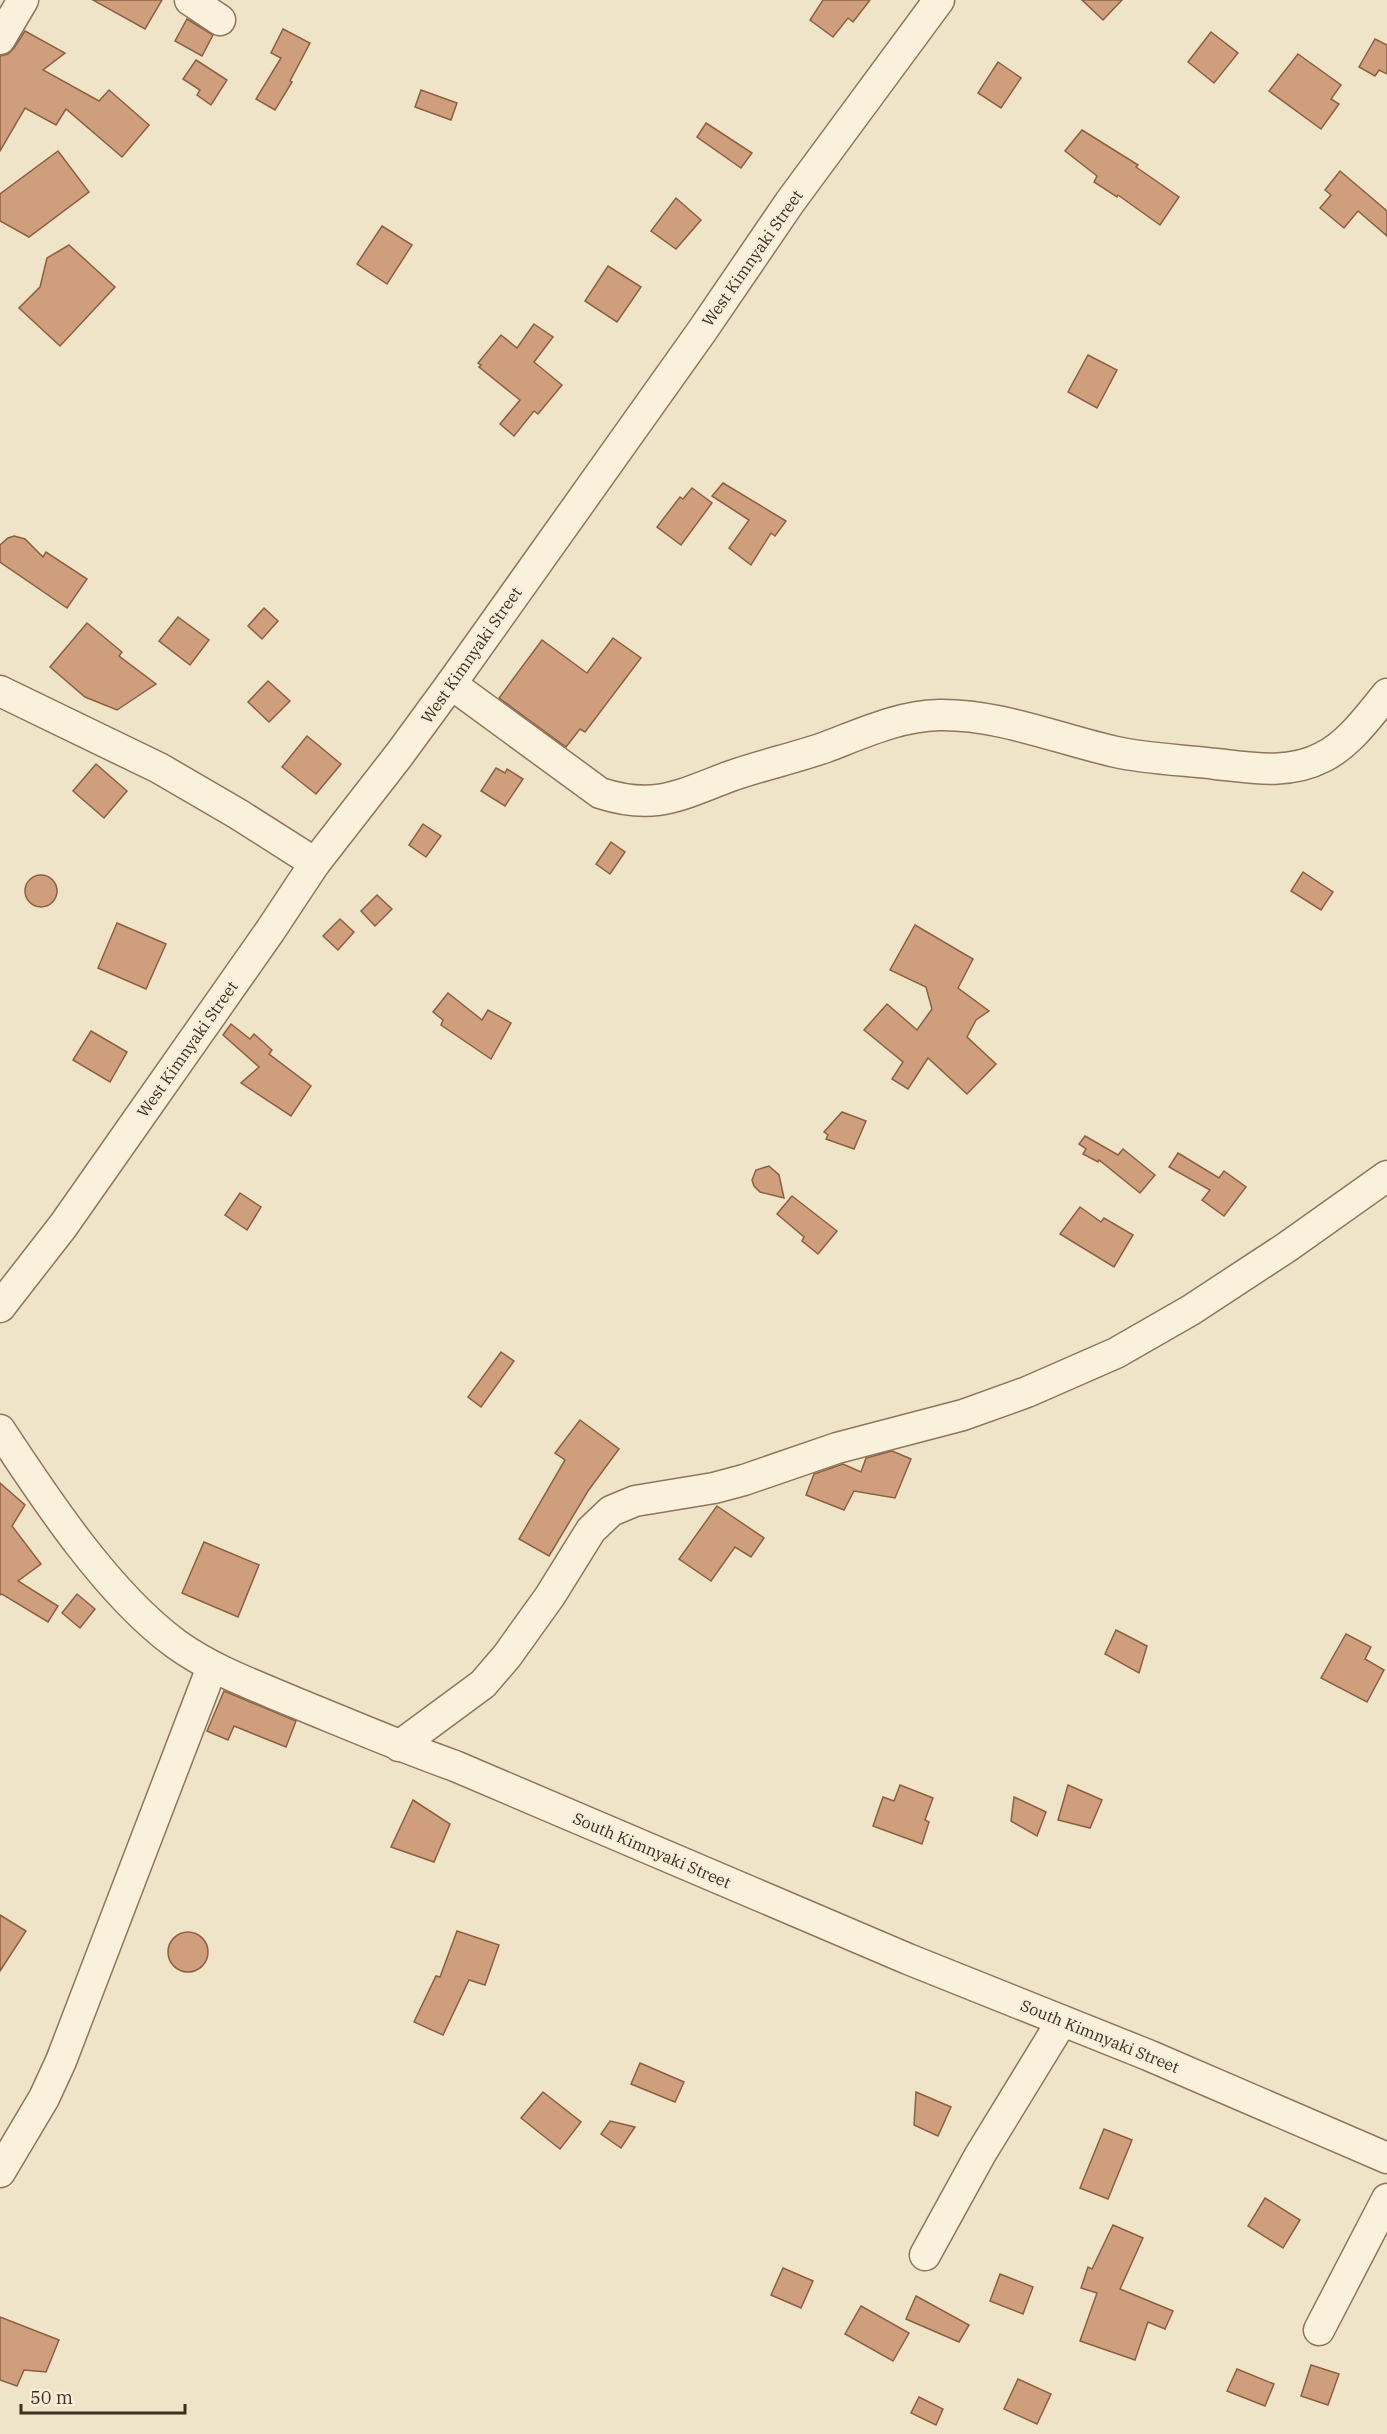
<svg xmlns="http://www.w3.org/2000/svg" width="1387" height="2434" font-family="'IBM Plex Serif',serif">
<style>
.building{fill:#cf9f7d;stroke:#8d5f41;stroke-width:1.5}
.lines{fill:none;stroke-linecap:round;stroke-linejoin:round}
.minor-casing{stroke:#8d765c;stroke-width:33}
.minor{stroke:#faf1dc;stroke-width:30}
.labels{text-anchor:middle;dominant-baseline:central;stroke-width:4.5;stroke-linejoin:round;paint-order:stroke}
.street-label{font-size:16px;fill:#3d2e20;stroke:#f7eed8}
</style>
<rect width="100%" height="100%" fill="#f0e4c8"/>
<g class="building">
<polygon points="93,0 162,0 145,29"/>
<polygon points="823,0 870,0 853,22 848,18 833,37 810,20"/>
<polygon points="1082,0 1122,0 1103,20"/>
<polygon points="187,19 213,35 202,56 175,41"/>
<polygon points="283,29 310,43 290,81 292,82 275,110 256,99 281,58 271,53"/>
<polygon points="25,31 65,53 43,70 99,101 109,90 149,125 122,157 66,109 56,125 25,108 0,151 0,56 8,54 14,48"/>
<polygon points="1211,32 1238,53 1214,83 1188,62"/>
<polygon points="1375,39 1387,45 1387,74 1379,70 1375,76 1359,67"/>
<polygon points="1298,54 1341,85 1331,99 1339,104 1321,129 1269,91"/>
<polygon points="196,60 227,80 211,105 197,95 200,90 183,79"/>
<polygon points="998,62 1021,78 1001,108 978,93"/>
<polygon points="421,90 457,103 451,120 415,107"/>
<polygon points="706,123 752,153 741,168 697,137"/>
<polygon points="1082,130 1138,165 1136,167 1179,197 1160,225 1118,195 1117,197 1094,182 1097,176 1065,151"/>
<polygon points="58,151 89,192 29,237 0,221 0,194"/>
<polygon points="1340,171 1387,211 1387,236 1358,211 1344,228 1320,208 1331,195 1325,190"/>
<polygon points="676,198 701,220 676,249 651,231"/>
<polygon points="382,226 412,245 387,284 357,264"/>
<polygon points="69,245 115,287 60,346 19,308 40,287 47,258"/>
<polygon points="608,266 641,287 617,322 585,301"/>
<polygon points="534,324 553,337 534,362 562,385 538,414 534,411 514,436 500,424 520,400 479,367 481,365 478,363 501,335 517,348"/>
<polygon points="1088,355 1117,370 1097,408 1068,392"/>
<polygon points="723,483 786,521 775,536 771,533 751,565 729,548 749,520 712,496"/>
<polygon points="692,488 712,503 681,545 657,527 680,497 683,499"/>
<polygon points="14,536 25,539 43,557 46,552 87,579 67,608 0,562 0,545 8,538"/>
<polygon points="264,608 278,621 262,639 248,626"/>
<polygon points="178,617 209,640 190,665 159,641"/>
<polygon points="87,623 122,652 119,656 156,684 117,710 85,697 50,667"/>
<polygon points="613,638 641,658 585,732 580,729 566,747 499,698 542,640 587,673"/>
<polygon points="268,681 290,701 269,722 248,702"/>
<polygon points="307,736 341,764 316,794 282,767"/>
<polygon points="96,764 127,791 104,818 73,791"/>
<polygon points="496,768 505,773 507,769 523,779 505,806 481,791"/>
<polygon points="423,824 441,836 426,857 409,845"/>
<polygon points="611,842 625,852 610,874 596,864"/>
<polygon points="1303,872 1333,892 1321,910 1291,891"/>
<circle cx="41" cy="891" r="16"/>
<polygon points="377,895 392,909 375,926 361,911"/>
<polygon points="340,919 354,932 338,950 323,936"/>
<polygon points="117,923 166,944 146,989 98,968"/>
<polygon points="915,925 973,959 958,988 989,1011 976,1020 967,1037 996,1064 967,1094 928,1058 908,1089 892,1079 903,1062 864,1030 887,1004 917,1030 932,1009 926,987 890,970"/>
<polygon points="448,993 482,1020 488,1010 511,1023 491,1059 441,1025 443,1020 433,1012"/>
<polygon points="231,1024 250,1039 254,1034 272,1050 269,1054 311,1086 291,1116 241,1083 259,1067 223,1035"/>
<polygon points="91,1031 127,1052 110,1082 73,1060"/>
<polygon points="842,1112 866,1121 854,1149 826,1139 828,1135 824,1132"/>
<polygon points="1085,1136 1118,1155 1123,1149 1155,1175 1140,1193 1099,1160 1098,1162 1083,1154 1086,1149 1079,1144"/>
<polygon points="1178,1153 1219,1178 1224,1171 1246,1187 1224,1216 1202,1200 1210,1190 1169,1167"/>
<polygon points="769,1166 779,1175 784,1198 760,1192 754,1186 752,1180 756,1170"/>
<polygon points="240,1193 261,1207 247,1230 225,1215"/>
<polygon points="792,1196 837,1231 818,1254 802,1241 804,1237 777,1214"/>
<polygon points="1080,1207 1101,1222 1104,1218 1133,1235 1114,1267 1060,1234"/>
<polygon points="501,1352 514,1361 481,1407 468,1397"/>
<polygon points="580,1420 619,1449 588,1491 549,1556 519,1539 565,1460 555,1453"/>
<polygon points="892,1451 911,1459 895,1498 854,1491 844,1510 806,1495 814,1474 843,1464 861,1472 866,1458"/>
<polygon points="0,1483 25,1505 12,1526 41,1564 18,1581 58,1606 48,1622 2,1594 0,1595"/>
<polygon points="717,1506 764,1538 751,1557 735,1547 711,1581 679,1559"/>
<polygon points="204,1542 259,1565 238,1617 182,1593"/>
<polygon points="77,1594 95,1609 80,1628 62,1613"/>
<polygon points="1116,1630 1147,1646 1139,1673 1105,1654"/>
<polygon points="1346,1634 1371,1647 1365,1659 1384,1670 1367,1702 1321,1678"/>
<polygon points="224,1691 296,1721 286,1747 234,1726 228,1740 207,1731"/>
<polygon points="900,1785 933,1798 925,1820 929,1822 922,1844 873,1826 883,1797 894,1801"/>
<polygon points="1068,1785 1102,1800 1090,1828 1058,1820"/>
<polygon points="1014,1797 1046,1812 1037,1836 1011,1821"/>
<polygon points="413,1800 450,1824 434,1862 391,1847"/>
<polygon points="0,1915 26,1931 0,1971"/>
<polygon points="457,1931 499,1945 485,1985 469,1980 443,2035 414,2022 436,1976 440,1977"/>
<circle cx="188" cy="1952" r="20"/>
<polygon points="640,2063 684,2082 675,2102 631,2084"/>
<polygon points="543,2092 581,2122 560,2149 521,2118"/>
<polygon points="916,2092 951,2107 938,2136 914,2125"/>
<polygon points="610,2121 635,2127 621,2148 601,2134"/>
<polygon points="1104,2129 1132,2140 1108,2199 1080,2188"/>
<polygon points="1265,2198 1300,2220 1283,2248 1248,2226"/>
<polygon points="1113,2225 1143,2238 1120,2289 1173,2311 1165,2329 1148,2322 1135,2360 1080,2341 1097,2293 1081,2288 1088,2267 1092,2269"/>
<polygon points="783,2268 813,2281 801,2308 771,2295"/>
<polygon points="1000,2274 1033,2287 1023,2314 990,2301"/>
<polygon points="916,2296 969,2325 959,2342 906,2319"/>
<polygon points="861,2306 909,2333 893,2361 845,2334"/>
<polygon points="0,2317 59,2340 46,2372 24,2370 17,2386 0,2380"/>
<polygon points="1311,2365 1339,2374 1328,2405 1301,2396"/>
<polygon points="1237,2369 1274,2384 1265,2406 1227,2391"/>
<polygon points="1018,2379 1051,2394 1037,2424 1004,2409"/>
<polygon points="919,2397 943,2409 936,2425 911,2413"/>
</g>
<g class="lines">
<g class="minor-casing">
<g id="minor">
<polyline points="190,0 220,20"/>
<polyline points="0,39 23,0"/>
<path d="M451 684 600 793C656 811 679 795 731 776 762 765 795 758 826 747 863 733 899 716 939 715 999 714 1058 739 1116 752 1148 759 1183 760 1216 764 1251 768 1289 775 1323 757 1349 744 1368 717 1387 694"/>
<polyline points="0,691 159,768 238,814 315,863"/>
<polyline points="0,1307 63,1226 270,931 315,863 399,755 451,684 702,331 790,202 939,0"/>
<path d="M0 1430C46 1500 108 1594 176 1644 212 1670 254 1685 294 1702 348 1724 401 1747 455 1766L908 1959 1148 2055 1387 2158"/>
<polyline points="399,1746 483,1684 507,1656 550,1596 591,1530 611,1511 635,1501 714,1488 744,1480 837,1448 963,1415 1027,1392 1116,1353 1191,1310 1287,1247 1387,1176"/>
<polyline points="0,2172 44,2098 61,2061 212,1667"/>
<polyline points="925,2255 980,2155 1062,2021"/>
<polyline points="1319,2330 1387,2199"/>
</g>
</g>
<use href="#minor" class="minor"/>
</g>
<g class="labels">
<g class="street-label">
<text transform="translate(752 258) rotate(-55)">West Kimnyaki Street</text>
<text transform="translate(471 655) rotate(-55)">West Kimnyaki Street</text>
<text transform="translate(187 1049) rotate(-55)">West Kimnyaki Street</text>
<text transform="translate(652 1850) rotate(23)">South Kimnyaki Street</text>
<text transform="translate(1100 2036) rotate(22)">South Kimnyaki Street</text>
</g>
</g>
<path d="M21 2404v9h164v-9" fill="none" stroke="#3d2e20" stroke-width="3"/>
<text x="30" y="2404" font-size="18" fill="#3d2e20" stroke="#f7eed8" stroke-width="4.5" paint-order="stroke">50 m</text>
</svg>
